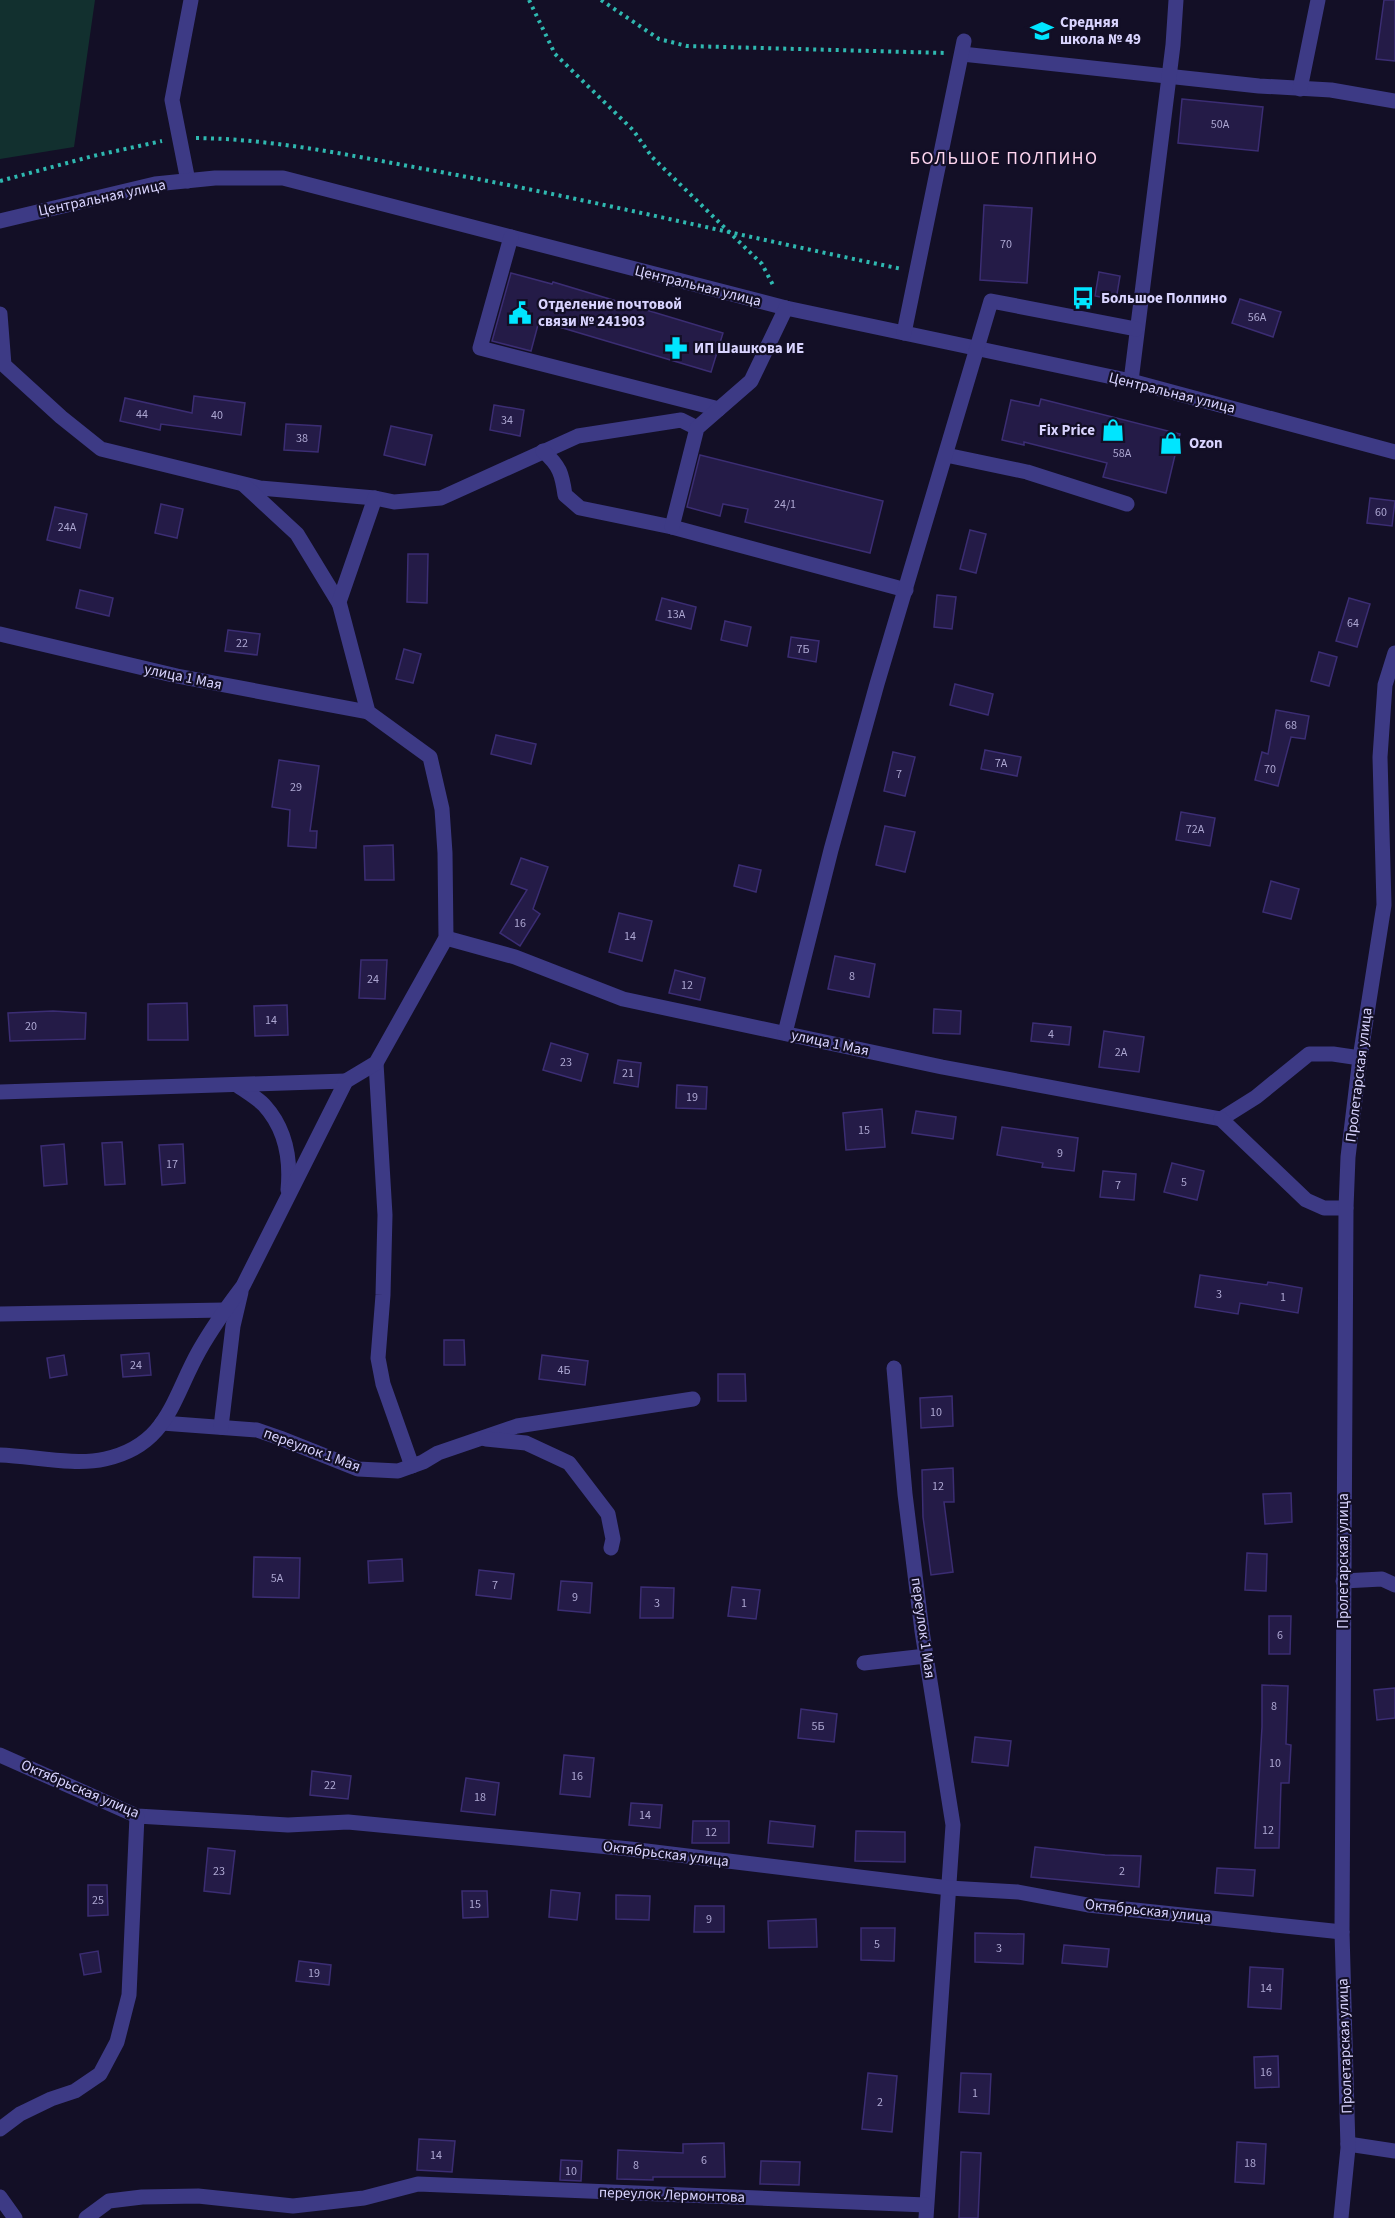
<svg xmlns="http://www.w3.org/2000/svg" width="1395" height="2218" font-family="'Source Sans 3',sans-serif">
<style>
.green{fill:#12302f}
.building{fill:#241b47;stroke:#3b2d73;stroke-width:1.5}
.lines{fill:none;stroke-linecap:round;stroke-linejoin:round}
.path{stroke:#2fb8b0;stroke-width:4;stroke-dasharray:3 4.5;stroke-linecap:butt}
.minor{stroke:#3d3a85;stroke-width:15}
.labels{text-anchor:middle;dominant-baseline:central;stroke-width:4.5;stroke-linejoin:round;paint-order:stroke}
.number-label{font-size:12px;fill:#aca6d1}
.poi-label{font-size:15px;font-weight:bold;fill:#d9d4ff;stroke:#130f26;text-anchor:start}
.street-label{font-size:15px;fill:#d9d4ff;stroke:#130f26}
.quarter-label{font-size:18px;letter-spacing:1.5px;fill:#ffd6f0;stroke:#130f26}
</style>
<rect width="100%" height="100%" fill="#130f26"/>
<polygon class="green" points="0,0 95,0 74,147 0,159"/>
<g class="building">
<polygon points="1384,0 1395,0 1395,61 1376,59"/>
<polygon points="1182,99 1263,107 1258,151 1178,143"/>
<polygon points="984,205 1032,208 1027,283 980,280"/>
<polygon points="1099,272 1120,276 1116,300 1095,296"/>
<polygon points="511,273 552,284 553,282 723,333 711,372 539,321 531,351 492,341"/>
<polygon points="1240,299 1281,312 1273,337 1232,323"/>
<polygon points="194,396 245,403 241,435 161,424 160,430 120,421 125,398 192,413"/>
<polygon points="1041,399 1180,434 1166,493 1103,477 1107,463 1024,442 1024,445 1002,440 1011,400 1039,406"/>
<polygon points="494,405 524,410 520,436 490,430"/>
<polygon points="286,424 321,426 318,452 284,450"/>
<polygon points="391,426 432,435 425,465 384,455"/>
<polygon points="700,455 883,501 870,553 745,522 748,509 723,504 720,516 687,507"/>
<polygon points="1370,498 1395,501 1392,526 1367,523"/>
<polygon points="161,504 183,509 177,538 155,533"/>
<polygon points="55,507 87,514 80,548 47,540"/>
<polygon points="970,530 986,534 976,573 960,569"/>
<polygon points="408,554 428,554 427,603 407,602"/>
<polygon points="80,590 113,598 109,616 76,608"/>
<polygon points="937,595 956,597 952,629 934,627"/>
<polygon points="662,598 696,607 691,629 656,620"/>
<polygon points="1349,598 1370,604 1357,647 1336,641"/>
<polygon points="725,621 751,627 747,646 721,640"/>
<polygon points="228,630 260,634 257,655 225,651"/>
<polygon points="791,637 819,641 816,662 788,657"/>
<polygon points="404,649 421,654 413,683 396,679"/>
<polygon points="1319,652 1337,657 1329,686 1311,681"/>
<polygon points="955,684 993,694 988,715 950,705"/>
<polygon points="1276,710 1309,716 1305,739 1291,737 1278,786 1255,780 1262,752 1268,754"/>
<polygon points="496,735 536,744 531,764 491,754"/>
<polygon points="985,750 1021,757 1017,776 981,769"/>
<polygon points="893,752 915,757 905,796 884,791"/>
<polygon points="279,760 319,766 310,831 317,831 316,848 288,846 290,810 272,807"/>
<polygon points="1181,812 1215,818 1210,846 1176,840"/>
<polygon points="885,826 915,832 905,872 876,865"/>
<polygon points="393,845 394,880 365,880 364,846"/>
<polygon points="521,858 548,867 533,909 540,914 520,946 500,933 527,890 511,884"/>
<polygon points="739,865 761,870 756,892 734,886"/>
<polygon points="1271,881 1299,889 1291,919 1263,912"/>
<polygon points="619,913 652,921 642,961 609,952"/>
<polygon points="835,956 875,964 869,997 828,989"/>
<polygon points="361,960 387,960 385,999 359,998"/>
<polygon points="675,970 705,978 700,1000 669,993"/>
<polygon points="187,1003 188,1040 148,1040 148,1004"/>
<polygon points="287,1005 288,1035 255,1036 254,1006"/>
<polygon points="934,1009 961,1011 960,1034 933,1033"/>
<polygon points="53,1011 86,1013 85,1039 10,1041 8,1013"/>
<polygon points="1033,1023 1071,1027 1069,1045 1031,1041"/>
<polygon points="1104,1031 1144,1037 1139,1072 1099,1067"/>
<polygon points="551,1043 588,1054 581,1081 543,1070"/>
<polygon points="618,1060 641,1063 638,1087 614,1083"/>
<polygon points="677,1085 707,1087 706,1109 676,1108"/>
<polygon points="882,1109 885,1147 846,1150 843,1113"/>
<polygon points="916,1111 956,1117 953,1139 912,1133"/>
<polygon points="1002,1127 1078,1138 1074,1171 1042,1167 1043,1163 997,1155"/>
<polygon points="122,1142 125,1184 105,1185 102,1143"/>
<polygon points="64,1144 67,1184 44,1186 41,1146"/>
<polygon points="183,1144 185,1183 162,1185 159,1145"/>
<polygon points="1172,1163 1204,1171 1197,1200 1164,1192"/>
<polygon points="1103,1171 1136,1174 1134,1200 1100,1197"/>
<polygon points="1200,1275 1267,1285 1268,1282 1302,1288 1298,1313 1240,1303 1238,1314 1195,1307"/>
<polygon points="444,1340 464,1340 465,1365 444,1365"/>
<polygon points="149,1353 151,1375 123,1377 121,1355"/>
<polygon points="64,1355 67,1375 50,1378 47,1358"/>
<polygon points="542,1355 588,1361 585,1385 539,1379"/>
<polygon points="718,1374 745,1374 746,1401 718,1401"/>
<polygon points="952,1396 953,1426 921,1428 920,1398"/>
<polygon points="953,1468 954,1502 944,1502 953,1572 931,1575 923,1517 922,1470"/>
<polygon points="1291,1493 1292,1522 1265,1524 1263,1494"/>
<polygon points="1247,1553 1267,1554 1266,1591 1245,1590"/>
<polygon points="254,1557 300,1558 299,1598 253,1597"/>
<polygon points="402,1559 403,1581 369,1583 368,1561"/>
<polygon points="479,1570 514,1574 511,1599 476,1595"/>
<polygon points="561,1581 592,1583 590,1613 558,1610"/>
<polygon points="641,1587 674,1588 673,1618 640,1618"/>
<polygon points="732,1587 760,1590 756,1619 728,1616"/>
<polygon points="1269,1616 1291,1616 1290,1654 1269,1654"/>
<polygon points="1262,1685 1288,1686 1286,1744 1291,1745 1289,1783 1281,1783 1279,1848 1255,1848 1262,1727"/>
<polygon points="1395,1688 1395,1718 1377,1720 1374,1690"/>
<polygon points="801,1709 837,1714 834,1742 798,1738"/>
<polygon points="975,1737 1011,1741 1008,1766 972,1762"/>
<polygon points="564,1755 594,1758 590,1797 560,1794"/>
<polygon points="312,1771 351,1776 348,1799 310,1795"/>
<polygon points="466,1778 499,1783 495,1815 461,1811"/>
<polygon points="631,1803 662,1805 660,1828 629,1825"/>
<polygon points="693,1821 729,1821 729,1843 692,1843"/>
<polygon points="770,1821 815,1826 813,1847 768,1843"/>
<polygon points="856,1831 905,1832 905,1862 855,1861"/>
<polygon points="1035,1847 1105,1855 1141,1856 1139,1887 1031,1877"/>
<polygon points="208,1848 235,1851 230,1894 204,1891"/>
<polygon points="1217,1868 1255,1870 1253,1896 1215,1893"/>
<polygon points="88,1885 107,1885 108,1915 88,1916"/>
<polygon points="551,1890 580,1893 577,1920 549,1917"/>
<polygon points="462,1891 487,1891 488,1917 463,1918"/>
<polygon points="616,1895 650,1896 649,1920 616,1919"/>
<polygon points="695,1906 724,1906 724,1932 694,1932"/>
<polygon points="816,1919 817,1947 769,1948 768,1921"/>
<polygon points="861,1928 895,1928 894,1961 861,1960"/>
<polygon points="975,1933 1024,1934 1023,1964 975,1962"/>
<polygon points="1064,1945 1109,1949 1107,1967 1062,1963"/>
<polygon points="98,1951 101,1972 84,1975 80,1954"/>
<polygon points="299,1961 331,1965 329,1985 296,1981"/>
<polygon points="1250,1967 1283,1969 1281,2009 1248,2007"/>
<polygon points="1278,2056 1279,2087 1255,2088 1254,2057"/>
<polygon points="868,2073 897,2076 892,2132 862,2129"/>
<polygon points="961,2073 991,2074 989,2114 959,2112"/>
<polygon points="419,2139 455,2141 452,2172 417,2170"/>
<polygon points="1237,2142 1266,2144 1264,2184 1235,2182"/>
<polygon points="724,2143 725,2177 653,2177 653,2180 617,2179 618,2150 683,2153 683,2144"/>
<polygon points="961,2152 981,2153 978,2218 959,2218"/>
<polygon points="561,2160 582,2161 581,2181 560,2180"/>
<polygon points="761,2161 800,2162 799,2185 760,2184"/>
</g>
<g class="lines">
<g class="path">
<polyline points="529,0 555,54 633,130 652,157 762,264 774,287"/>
<polyline points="601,0 659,39 687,46 946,53"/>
<path d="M196 138C275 139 353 156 430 170 588 199 745 237 902 269"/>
<polyline points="0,181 93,156 162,141"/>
</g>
<g class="minor">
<polyline points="962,54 1259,86 1331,90 1395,101"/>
<polyline points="1300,89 1318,0"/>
<polyline points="188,181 172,100 191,0"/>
<polyline points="0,221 155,184 215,178 283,178 786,308 1131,381 1395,452"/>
<polyline points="511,237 480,348 719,409"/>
<polyline points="0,314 4,365 61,417 101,449 260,488 375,498 394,502 441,498 578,436 681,420 697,428"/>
<polyline points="904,333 964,41"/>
<polyline points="1131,381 1173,45 1176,0"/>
<path d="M543 451C560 466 562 474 565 495L580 508 672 527 906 590"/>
<polyline points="946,455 1027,472 1127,504"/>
<polyline points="244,485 297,534 339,603"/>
<polyline points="672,527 697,428 751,381 786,308"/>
<polyline points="0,634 177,676 368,712"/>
<polyline points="446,938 515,957 623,999 942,1067 1221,1119"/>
<polyline points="785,1033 831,850 877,684 991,301 1136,329"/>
<polyline points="376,1063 385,1215 383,1295 378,1358 383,1384 412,1466"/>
<path d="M237 1085C245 1091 256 1097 264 1105 286 1129 291 1159 288 1190"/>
<polyline points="0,1092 346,1081"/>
<polyline points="1221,1119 1256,1097 1309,1054 1333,1054 1360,1058"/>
<polyline points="1221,1119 1306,1200 1324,1208 1346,1208"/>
<polyline points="0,1314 224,1310"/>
<polyline points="894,1368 905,1494 922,1631 953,1825 926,2218"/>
<polyline points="162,1423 257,1430 280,1438 358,1469 398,1471 423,1462 438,1453 517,1426 693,1399"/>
<polyline points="221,1427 233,1326 241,1292"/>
<polyline points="486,1439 526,1443 569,1463 608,1514 613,1539 611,1548"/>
<path d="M0 1455C32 1456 74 1466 105 1459 168 1445 172 1399 199 1351 212 1328 227 1307 243 1286L346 1081 376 1063 446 938 445 853 442 809 430 757 368 712 339 602 375 498"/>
<polyline points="1343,1581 1382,1579 1395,1585"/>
<polyline points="864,1663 926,1656"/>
<polyline points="0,1755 137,1816 288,1825 348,1822 630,1849 949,1888 1018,1892 1088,1905 1342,1932"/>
<polyline points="0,2129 20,2114 51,2099 75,2091 100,2074 117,2042 129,1995 137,1816"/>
<polyline points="1348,2144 1395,2151"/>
<polyline points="0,2197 15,2218"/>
<polyline points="86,2218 109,2201 142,2197 198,2196 293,2206 364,2198 418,2184 926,2205"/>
<polyline points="1341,2218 1348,2148 1342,1932 1346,1208 1348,1157 1360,1058 1384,905 1380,757 1385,685 1395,653"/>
</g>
</g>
<defs>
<g id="school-bare" transform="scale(1.8)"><path d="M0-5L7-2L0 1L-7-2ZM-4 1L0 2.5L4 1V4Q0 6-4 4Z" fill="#00e5ff" stroke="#130f26" stroke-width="2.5" paint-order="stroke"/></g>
<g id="bus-bare" transform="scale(1.8)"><path d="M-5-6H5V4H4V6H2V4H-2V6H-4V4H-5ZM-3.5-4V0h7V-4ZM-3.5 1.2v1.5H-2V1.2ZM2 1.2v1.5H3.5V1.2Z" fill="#00e5ff" stroke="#130f26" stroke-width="2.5" paint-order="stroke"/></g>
<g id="civic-bare" transform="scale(1.8)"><path d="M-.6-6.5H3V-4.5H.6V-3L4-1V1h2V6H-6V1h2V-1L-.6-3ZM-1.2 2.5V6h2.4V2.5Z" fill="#00e5ff" stroke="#130f26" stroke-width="2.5" paint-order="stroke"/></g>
<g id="pharmacy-bare" transform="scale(1.8)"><path d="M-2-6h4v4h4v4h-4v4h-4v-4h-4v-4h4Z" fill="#00e5ff" stroke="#130f26" stroke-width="2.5" paint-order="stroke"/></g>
<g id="shop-bare" transform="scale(1.8)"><path d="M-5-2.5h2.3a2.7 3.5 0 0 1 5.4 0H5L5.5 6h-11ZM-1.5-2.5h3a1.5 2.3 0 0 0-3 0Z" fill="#00e5ff" stroke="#130f26" stroke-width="2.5" paint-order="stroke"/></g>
</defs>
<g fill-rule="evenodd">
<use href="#school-bare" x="1042" y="31"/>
<use href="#bus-bare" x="1083" y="298"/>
<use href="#civic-bare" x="520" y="313"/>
<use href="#pharmacy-bare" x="676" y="348"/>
<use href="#shop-bare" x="1113" y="430"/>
<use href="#shop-bare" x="1171" y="443"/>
</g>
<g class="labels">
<g class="number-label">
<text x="1220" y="124">50А</text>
<text x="1006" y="244">70</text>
<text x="1257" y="317">56А</text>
<text x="142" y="414">44</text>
<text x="217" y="415">40</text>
<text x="507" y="420">34</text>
<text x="302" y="438">38</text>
<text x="1122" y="453">58А</text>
<text x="785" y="504">24/1</text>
<text x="1381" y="512">60</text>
<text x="67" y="527">24А</text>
<text x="676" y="614">13А</text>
<text x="1353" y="623">64</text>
<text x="242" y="643">22</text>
<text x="803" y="649">7Б</text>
<text x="1291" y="725">68</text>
<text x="1001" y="763">7А</text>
<text x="1270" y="769">70</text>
<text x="899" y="774">7</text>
<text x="296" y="787">29</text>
<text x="1195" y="829">72А</text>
<text x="520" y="923">16</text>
<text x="630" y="936">14</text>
<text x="852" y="976">8</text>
<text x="373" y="979">24</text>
<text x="687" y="985">12</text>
<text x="271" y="1020">14</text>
<text x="31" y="1026">20</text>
<text x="1051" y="1034">4</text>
<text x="1121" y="1052">2А</text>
<text x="566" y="1062">23</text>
<text x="628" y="1073">21</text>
<text x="692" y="1097">19</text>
<text x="864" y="1130">15</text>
<text x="1060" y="1153">9</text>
<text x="172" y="1164">17</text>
<text x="1184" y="1182">5</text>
<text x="1118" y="1185">7</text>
<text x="1219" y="1294">3</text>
<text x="1283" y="1297">1</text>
<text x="136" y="1365">24</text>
<text x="564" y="1370">4Б</text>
<text x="936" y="1412">10</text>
<text x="938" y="1486">12</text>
<text x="277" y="1578">5А</text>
<text x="495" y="1585">7</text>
<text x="575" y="1597">9</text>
<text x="657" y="1603">3</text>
<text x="744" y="1603">1</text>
<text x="1280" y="1635">6</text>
<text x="1274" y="1706">8</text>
<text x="818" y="1726">5Б</text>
<text x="1275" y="1763">10</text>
<text x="577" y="1776">16</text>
<text x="330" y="1785">22</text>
<text x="480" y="1797">18</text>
<text x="645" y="1815">14</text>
<text x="1268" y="1830">12</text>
<text x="711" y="1832">12</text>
<text x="219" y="1871">23</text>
<text x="1122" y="1871">2</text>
<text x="98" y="1900">25</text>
<text x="475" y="1904">15</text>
<text x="709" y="1919">9</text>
<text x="877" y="1944">5</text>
<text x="999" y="1948">3</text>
<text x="314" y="1973">19</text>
<text x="1266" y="1988">14</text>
<text x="1266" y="2072">16</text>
<text x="975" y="2093">1</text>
<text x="880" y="2102">2</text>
<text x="436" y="2155">14</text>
<text x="704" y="2160">6</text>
<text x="1250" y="2163">18</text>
<text x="636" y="2165">8</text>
<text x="571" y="2171">10</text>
</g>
<g class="poi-label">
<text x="1060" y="22">Средняя<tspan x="1060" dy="17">школа № 49</tspan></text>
<text x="1101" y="298">Большое Полпино</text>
<text x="538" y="304">Отделение почтовой<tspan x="538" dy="17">связи № 241903</tspan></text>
<text x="694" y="348">ИП Шашкова ИЕ</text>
<text x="1095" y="430" text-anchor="end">Fix Price</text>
<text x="1189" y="443">Ozon</text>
</g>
<g class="street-label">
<text transform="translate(102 198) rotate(-12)">Центральная улица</text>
<text transform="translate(698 286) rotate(14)">Центральная улица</text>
<text transform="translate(1172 393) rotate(14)">Центральная улица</text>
<text transform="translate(183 677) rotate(12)">улица 1 Мая</text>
<text transform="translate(830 1043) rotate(12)">улица 1 Мая</text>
<text transform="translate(1359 1075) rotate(-83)">Пролетарская улица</text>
<text transform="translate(312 1450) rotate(20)">переулок 1 Мая</text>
<text transform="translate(1343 1561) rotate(-90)">Пролетарская улица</text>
<text transform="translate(923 1628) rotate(82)">переулок 1 Мая</text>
<text transform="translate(80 1789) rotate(23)">Октябрьская улица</text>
<text transform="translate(666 1854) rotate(7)">Октябрьская улица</text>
<text transform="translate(1148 1911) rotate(6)">Октябрьская улица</text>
<text transform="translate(1345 2046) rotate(-92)">Пролетарская улица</text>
<text transform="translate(672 2195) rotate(2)">переулок Лермонтова</text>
</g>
<g class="quarter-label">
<text x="1004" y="158">БОЛЬШОЕ ПОЛПИНО</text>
</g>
</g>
</svg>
